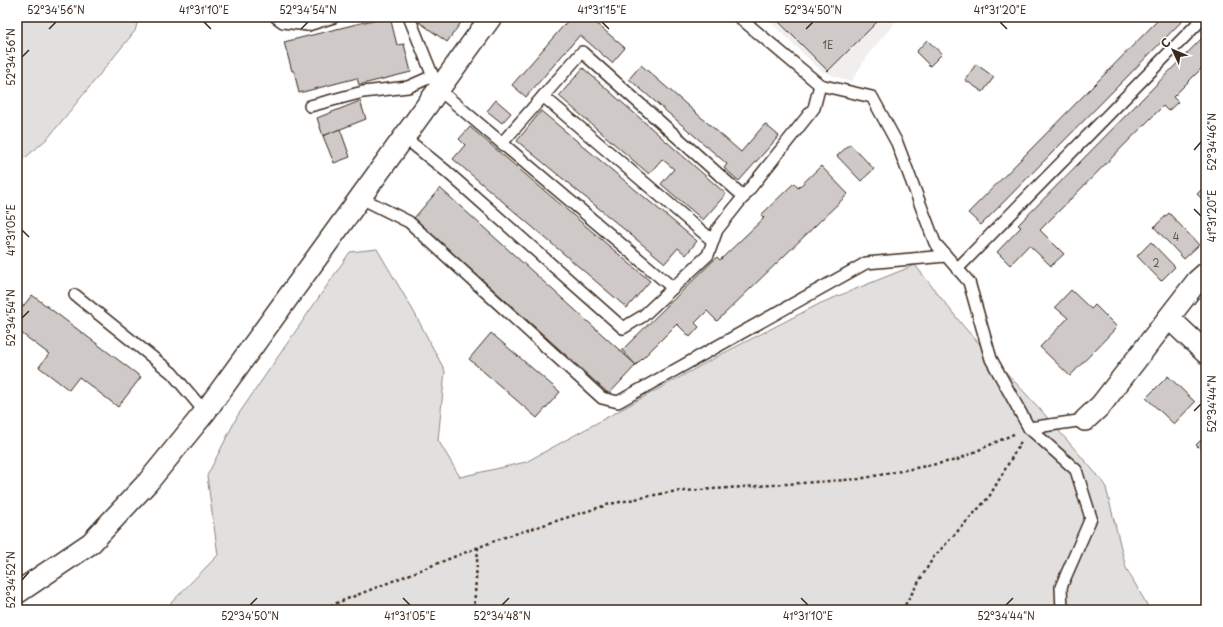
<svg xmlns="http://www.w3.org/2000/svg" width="1223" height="627" font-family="'Playpen Sans',sans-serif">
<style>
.built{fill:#f1efee}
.green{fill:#e2e0de;stroke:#8e857e}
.building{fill:#cfcac7;stroke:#3b2a1e}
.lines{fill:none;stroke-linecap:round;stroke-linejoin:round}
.lane-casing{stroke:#3b2a1e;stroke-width:14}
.street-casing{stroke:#3b2a1e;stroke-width:24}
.path{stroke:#3b2a1e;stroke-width:2.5;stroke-dasharray:3 3;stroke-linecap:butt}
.lane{stroke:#fff;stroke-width:11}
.street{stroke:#fff;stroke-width:21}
.ticks{fill:none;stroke:#3b2a1e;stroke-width:1.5}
.labels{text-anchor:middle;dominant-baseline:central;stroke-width:3.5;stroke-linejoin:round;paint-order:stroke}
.number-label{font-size:10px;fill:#605248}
.neatline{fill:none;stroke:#3b2a1e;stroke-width:1.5}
.ticks-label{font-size:10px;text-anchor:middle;fill:#3b2a1e}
</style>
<rect width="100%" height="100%" fill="#fff"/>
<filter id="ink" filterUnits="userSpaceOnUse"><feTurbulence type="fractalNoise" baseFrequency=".025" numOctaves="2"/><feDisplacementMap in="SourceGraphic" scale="8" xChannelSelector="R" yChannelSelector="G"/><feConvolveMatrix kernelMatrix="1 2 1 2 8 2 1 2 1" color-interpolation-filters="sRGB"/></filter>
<g filter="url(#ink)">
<polygon class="built" points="765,17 900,17 870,52 851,82 821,71"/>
<g class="green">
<polygon points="17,17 139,17 135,31 48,138 17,165"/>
<polygon points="377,249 414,312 445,371 438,440 460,477 526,462 720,355 821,303 915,265 964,327 1039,408 1105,484 1126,568 1150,610 164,610 218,555 207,476 238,415 350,252"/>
</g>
<g class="building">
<polygon points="385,17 390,17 397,45 404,44 411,72 359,85 357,78 299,93 294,71 292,71 284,42"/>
<polygon points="423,17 456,17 462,21 447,42 419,22"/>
<polygon points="571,17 589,17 625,48 612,63 580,35 526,97 512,85"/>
<polygon points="774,17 882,17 828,71"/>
<polygon points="1161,17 1186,17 981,225 968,213"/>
<polygon points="1206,34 1206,64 1173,97 1178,102 1168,111 1163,106 1040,230 1064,254 1051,266 1029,245 1010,265 997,252 1021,227 1018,225"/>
<polygon points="927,40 942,54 930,66 916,52"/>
<polygon points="976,64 994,77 983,92 965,80"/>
<polygon points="641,65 741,152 765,124 779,136 739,181 724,168 727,164 629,79"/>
<polygon points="583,68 726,194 703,220 661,184 674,169 662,159 649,174 559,96"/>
<polygon points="496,100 511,113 502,123 487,111"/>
<polygon points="360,101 366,119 323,136 317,118"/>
<polygon points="541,111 697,241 686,255 678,248 665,263 517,141"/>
<polygon points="470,127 650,281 627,308 453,159 465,145 459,139"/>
<polygon points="340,129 350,157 334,163 323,136"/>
<polygon points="850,144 874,169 861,181 837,156"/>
<polygon points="821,166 848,194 717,321 707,311 695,323 699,327 690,337 677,324 636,365 622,350 717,257 720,260 764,218 761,215 794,183 798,188"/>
<polygon points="1206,185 1206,203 1197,194"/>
<polygon points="440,188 636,365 609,394 414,218"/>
<polygon points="1169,213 1199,245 1184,259 1154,227"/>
<polygon points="1151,242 1175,267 1161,281 1137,256"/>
<polygon points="1071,290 1091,309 1095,305 1117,327 1070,376 1040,347 1068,318 1055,307"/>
<polygon points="32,295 141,377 118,407 79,377 69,390 39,367 49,354 17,330 17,314"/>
<polygon points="491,333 560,392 537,418 469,359"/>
<polygon points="1168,376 1195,402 1174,424 1146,398"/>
<polygon points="1206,435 1206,455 1196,445"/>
</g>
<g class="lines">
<g class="lane-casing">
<g id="lane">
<polyline points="276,17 283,22 308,25"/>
<polyline points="306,17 308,25 334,17"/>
<polyline points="409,17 438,89 673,288"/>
<polyline points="739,17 820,85 872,97 897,143 935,243 969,282 991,359 1029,428 1076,470 1091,518 1061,587 1062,610"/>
<polyline points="543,96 713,241"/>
<polyline points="310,106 363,92 408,87 433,76"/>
<polyline points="404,137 446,171 623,328 643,316 708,255 717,230 814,108 820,85"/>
<polyline points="502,143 582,52 744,197"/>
<polyline points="359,197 409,222 602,398 618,402 866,263 946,256"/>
<polyline points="957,269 1204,17"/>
<polyline points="75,295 172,373 205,412"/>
<polyline points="1029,428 1085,420"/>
</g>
</g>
<g class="street-casing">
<g id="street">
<polyline points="1169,318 1206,353"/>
<polyline points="1085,420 1101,405 1197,281 1206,273"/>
<polyline points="17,593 91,543 148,482 205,412 491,17"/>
</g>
</g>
<g class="path">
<polyline points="319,610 502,538 610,504 670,492 859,479 957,460 1016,433"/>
<polyline points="474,610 478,547"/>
<polyline points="902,610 933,558 989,497 1022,440"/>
</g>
<use href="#lane" class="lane"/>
<use href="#street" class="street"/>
</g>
</g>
<path class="ticks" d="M204 22 211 29M602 22 609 29M1000 22 1007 29M49 29 56 22M301 29 308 22M806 29 813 22M22 57 29 50M1194 150 1201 142M1194 209 1201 216M22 230 29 237M22 318 29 311M1194 411 1201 404M22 580 29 572M403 598 410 605M801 598 808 605M250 605 257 598M502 605 509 598M1006 605 1013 598"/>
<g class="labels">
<g class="number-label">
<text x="828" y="44">1Е</text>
<text x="1176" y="236">4</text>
<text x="1156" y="262">2</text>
</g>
</g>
<rect width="1223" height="627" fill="none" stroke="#fff" stroke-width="44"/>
<g transform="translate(1173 50) rotate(314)" stroke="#ffffff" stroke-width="3" paint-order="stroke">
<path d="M0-3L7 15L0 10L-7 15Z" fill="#3b2a1e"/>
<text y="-6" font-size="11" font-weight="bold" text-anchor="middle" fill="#3b2a1e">С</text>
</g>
<rect x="22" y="22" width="1179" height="583" class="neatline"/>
<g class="ticks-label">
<text x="56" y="14">52°34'56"N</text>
<text x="204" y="14">41°31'10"E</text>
<text x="308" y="14">52°34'54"N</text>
<text x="602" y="14">41°31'15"E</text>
<text x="813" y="14">52°34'50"N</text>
<text x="1000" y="14">41°31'20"E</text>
<text transform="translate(11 57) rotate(-90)" y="4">52°34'56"N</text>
<text transform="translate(1212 142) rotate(-90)" y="4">52°34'46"N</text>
<text transform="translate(1212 216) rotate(-90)" y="4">41°31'20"E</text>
<text transform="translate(11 230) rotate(-90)" y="4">41°31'05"E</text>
<text transform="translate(11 318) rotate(-90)" y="4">52°34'54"N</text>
<text transform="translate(1212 404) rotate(-90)" y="4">52°34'44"N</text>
<text transform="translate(11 580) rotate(-90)" y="4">52°34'52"N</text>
<text x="250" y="620">52°34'50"N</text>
<text x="410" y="620">41°31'05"E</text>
<text x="502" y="620">52°34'48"N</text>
<text x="808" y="620">41°31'10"E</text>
<text x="1006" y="620">52°34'44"N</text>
</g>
</svg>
